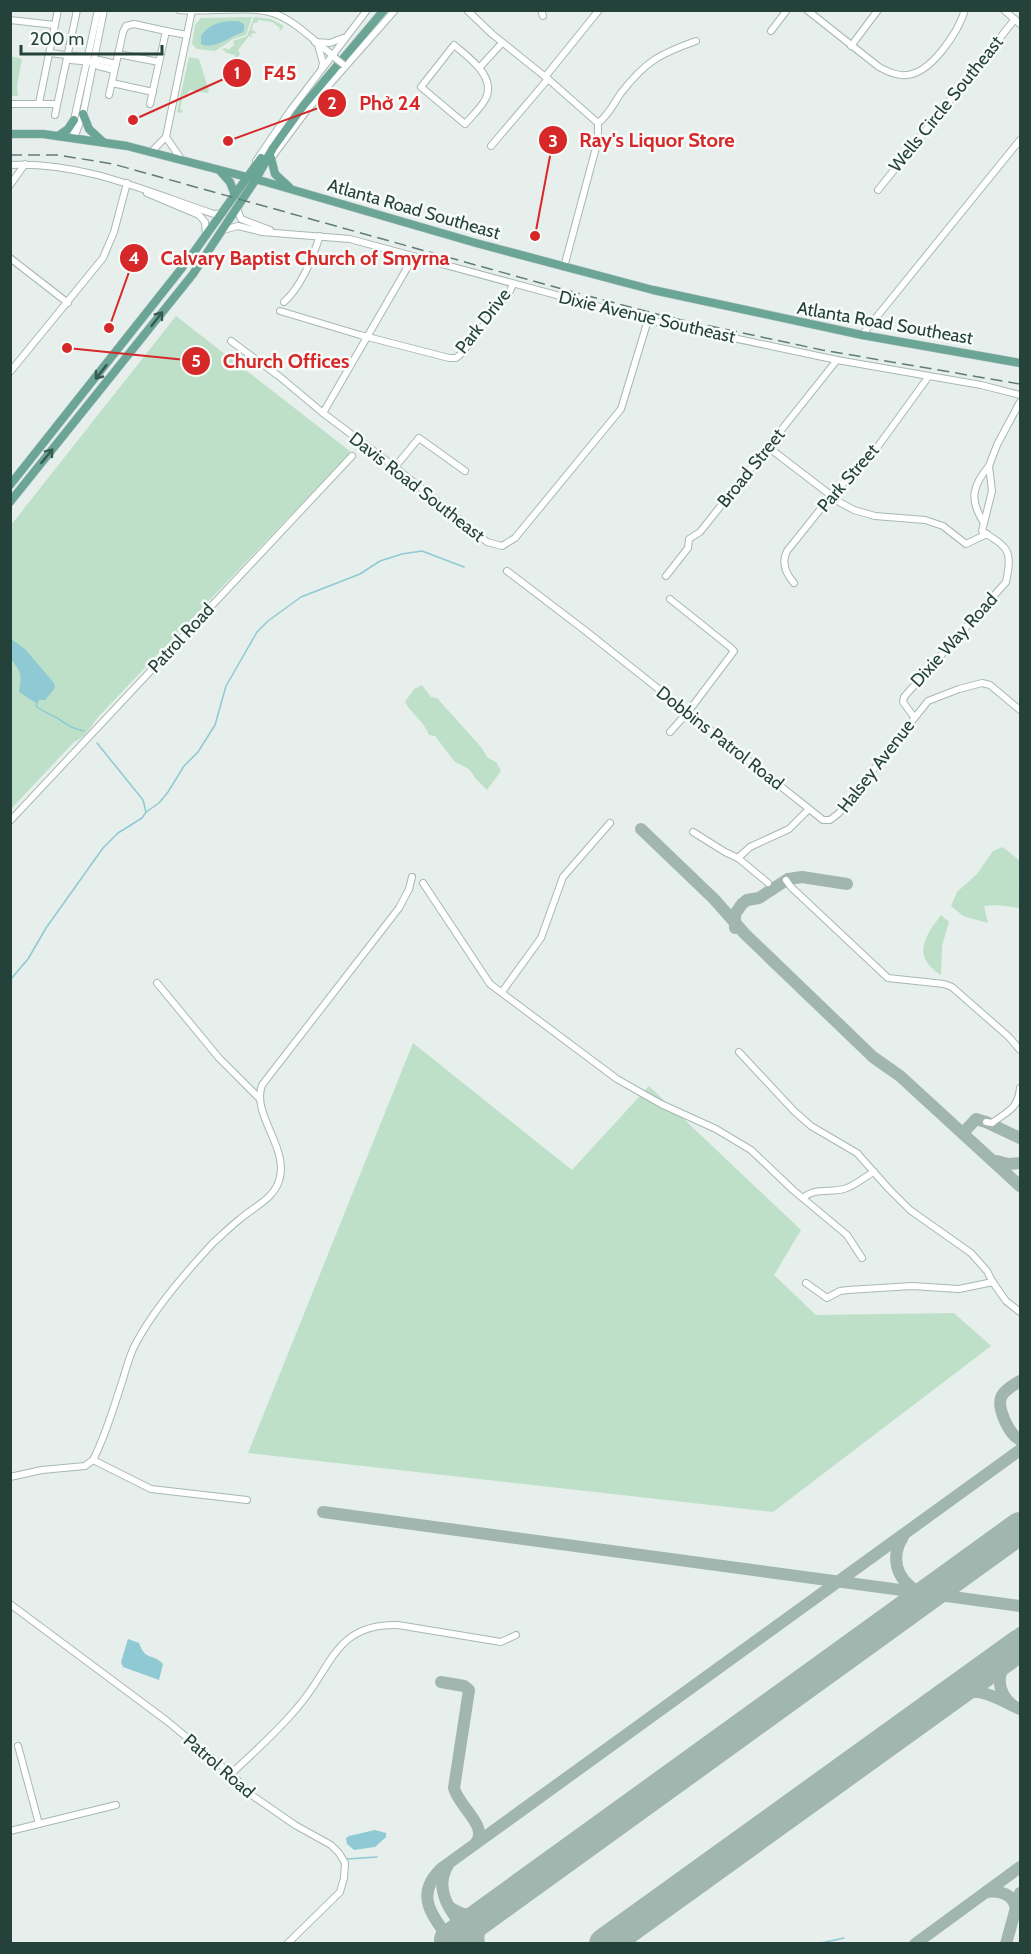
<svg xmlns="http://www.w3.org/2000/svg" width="1031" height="1954" font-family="Cabin,sans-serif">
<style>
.green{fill:#bfe0c8}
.water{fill:#8ec9d4}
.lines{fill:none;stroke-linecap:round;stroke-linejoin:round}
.stream{stroke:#8ec9d4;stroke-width:1.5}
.taxiway{stroke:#a2b6b0;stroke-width:12}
.runway{stroke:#a2b6b0;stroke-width:32}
.minor-casing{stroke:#a8b8b2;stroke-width:8}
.major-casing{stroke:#c2cac8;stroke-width:9}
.minor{stroke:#fff;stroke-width:6}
.major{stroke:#6aa596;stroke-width:8}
.rail{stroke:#5f7d75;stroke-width:1.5;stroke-dasharray:12 6;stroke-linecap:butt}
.minor-bridge-casing{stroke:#a8b8b2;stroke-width:8;stroke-linecap:butt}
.minor-bridge{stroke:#fff;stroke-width:6}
.oneway{stroke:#365b51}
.labels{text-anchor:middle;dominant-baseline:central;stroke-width:5;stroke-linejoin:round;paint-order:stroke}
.street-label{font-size:18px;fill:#24423a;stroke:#f7fbf9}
.leader{fill:none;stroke:#d62828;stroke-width:2}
.callout-dot{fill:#d62828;stroke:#f7fbf9;stroke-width:2}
.mark-label{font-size:18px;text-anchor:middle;font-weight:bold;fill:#fff}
.callout-label{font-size:20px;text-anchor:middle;font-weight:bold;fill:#d62828;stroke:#f7fbf9;stroke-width:5;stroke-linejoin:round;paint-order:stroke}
</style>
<rect width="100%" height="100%" fill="#e6efeb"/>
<g class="green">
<polygon points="252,17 246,35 233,39 215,51 197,49 192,44 195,25 201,18"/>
<polygon points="254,17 271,19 284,26 279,32 280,28 272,22 258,20 257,23 253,23 252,30 256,32 255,34 253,33 251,35 253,38 249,36 238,50 240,54 235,60 235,55 227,53 222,49 226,48 228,50 234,45 233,41 247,36"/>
<polygon points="11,56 22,59 17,86 18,96 11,96"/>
<polygon points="189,57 199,59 209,91 207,93 190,90 186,95 183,95 180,109 183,111 181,113 177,112"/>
<polygon points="176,316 351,452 99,716 84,736 73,743 11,809 11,525"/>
<path d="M422 685 431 697 437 698 481 747 488 758 496 762 501 771 487 790 476 779 469 769 455 762 435 736 429 735C424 721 412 715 405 702L414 689Z"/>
<polygon points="1003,847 1020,861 1020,882 1018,884 1020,887 1020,908 997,905 984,906 988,923 963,916 951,906 957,892 977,874 993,851"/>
<path d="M941 915 949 922 942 946 941 975C911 956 925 936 941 915Z"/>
<polygon points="413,1043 572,1170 649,1086 801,1230 774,1275 816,1315 954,1313 991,1346 773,1512 248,1453"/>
</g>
<g class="water">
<path d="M238 21 244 24V31L241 33C229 37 214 50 201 44V36C210 23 222 21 238 21Z"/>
<path d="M11 639 25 649 54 683 55 688 45 700H38L36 703 19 692C22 672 22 675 11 659Z"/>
<path d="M128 1639 139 1643C145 1661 153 1653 163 1664L159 1680 123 1667 121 1662Z"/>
<polygon points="375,1830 386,1833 386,1837 375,1847 354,1850 347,1844 346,1838 349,1836"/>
</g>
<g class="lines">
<g class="stream">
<path d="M38 700 36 706C43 712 50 714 57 718 70 726 68 727 84 731"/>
<polyline points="97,743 143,800 146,812"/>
<polyline points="10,980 28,959 46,928 103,848 118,833 142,818 146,812 159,803 168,792 184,766 198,752 215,725 226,686 257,632 268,621 301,597 360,574 380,561 402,554 422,551 464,567"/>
<polyline points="347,1859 377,1857"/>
<polyline points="816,1944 844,1938"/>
</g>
<g class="taxiway">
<polyline points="641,829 714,899 745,934 873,1057 900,1076 1020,1186"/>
<polyline points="735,928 735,914 742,904 747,900 759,898 788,879 802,877 847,884"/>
<polyline points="963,1133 976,1119 986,1122 1020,1138"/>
<polyline points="997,1161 1008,1164 1020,1163"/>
<path d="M1020 1381C1000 1393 995 1398 1005 1421 1009 1429 1012 1435 1020 1440"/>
<polyline points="323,1512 1020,1606"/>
<path d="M903 1537C890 1557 896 1579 917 1591"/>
<polyline points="1009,1652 1016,1644 1020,1633"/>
<path d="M441 1682 464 1686 469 1690 454 1788C458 1806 489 1826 476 1843"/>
<path d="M948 1697C977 1684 994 1697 1020 1709"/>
<path d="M1012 1705C991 1686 1000 1666 1016 1648"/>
<path d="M448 1865C430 1894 459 1921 476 1944"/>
<path d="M986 1892C999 1890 1015 1894 1016 1910"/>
<path d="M451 1908C464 1917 475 1917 489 1912"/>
<path d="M453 1944C434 1917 412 1896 442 1868L1020 1450"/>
<path d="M479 1944C477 1931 480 1922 489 1912"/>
<polyline points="915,1944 1020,1867"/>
<polyline points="1006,1944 1020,1893"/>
</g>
<g class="runway">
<polyline points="450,1940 1020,1528"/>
<polyline points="605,1944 1020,1645"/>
</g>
<g class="minor-casing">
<g id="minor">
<path d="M179 10C208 13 253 4 278 15 299 24 317 44 335 57"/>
<polyline points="467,10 492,34 548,79 598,123 598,140 564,267"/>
<polyline points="541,10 543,16"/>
<path d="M807 10 879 67C887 71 896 76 906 75 931 74 958 32 965 10"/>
<polyline points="1004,10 1020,24"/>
<polyline points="10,20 55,25"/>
<polyline points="166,31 187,35"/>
<polyline points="771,31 787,10"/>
<polyline points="315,42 330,43 343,38"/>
<polyline points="318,45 323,63 322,67"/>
<path d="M454 45C468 57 496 76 486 98 481 108 472 116 465 124L421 87Z"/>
<polyline points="851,46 878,10"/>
<polyline points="50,53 82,57 87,61"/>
<polyline points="118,54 159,62"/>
<polyline points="67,57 70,60 93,62 98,66 114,70"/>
<polyline points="93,62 99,60 116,64"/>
<polyline points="480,67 502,43"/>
<polyline points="545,77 599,10"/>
<polyline points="112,83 153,92"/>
<polyline points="109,95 123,32 126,26 134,24 166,31 150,104"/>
<polyline points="39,103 58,10"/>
<polyline points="10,104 57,104"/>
<polyline points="55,115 77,10"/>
<path d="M598 123C608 116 614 103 621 93 645 62 659 54 696 41"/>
<polyline points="74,136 74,120 98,10"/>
<polyline points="166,137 181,159"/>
<polyline points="74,138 83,114 104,10"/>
<polyline points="491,146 548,79"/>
<polyline points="151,152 166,137 192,10"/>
<polyline points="272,157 307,110 395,10"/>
<polyline points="256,161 290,111 367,10"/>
<path d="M10 165C85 162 145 191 214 214L223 213"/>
<polyline points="10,185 25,164"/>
<polyline points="878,190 1015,19"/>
<polyline points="147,193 199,215 205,222 206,236"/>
<polyline points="237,208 241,219 270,230"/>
<polyline points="223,230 238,226 262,232 350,239 648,320 837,360 981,385 1020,395"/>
<polyline points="10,258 68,303"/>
<path d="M284 302C302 286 312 258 320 236"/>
<polyline points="280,311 360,335 449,358 456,358 461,354 510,291 513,284"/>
<polyline points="862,335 1020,140"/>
<polyline points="231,341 280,377 323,413 395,467 487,542 502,546 515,538 621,409 648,320"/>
<polyline points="10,372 103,258 114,232 127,183"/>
<polyline points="323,413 414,256"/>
<polyline points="768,447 841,503 854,510 875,516 925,520 943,526 966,544 987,534"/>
<polyline points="395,467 419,438 465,471"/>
<path d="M984 523C969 500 972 486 989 466"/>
<polyline points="507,571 587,632 823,820 830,820 839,813 928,701 959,689 982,683 990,685 1020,710"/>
<polyline points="666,576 688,548 689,539 700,532 837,360"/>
<path d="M794 583C786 574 781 563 787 551L831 496 876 449 929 376"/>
<polyline points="670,599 730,647 734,651 688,712 670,732"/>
<path d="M914 717 903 702 904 697 1006 582C1013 549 1008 548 982 531L992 491 989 466 997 445 1020 402"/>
<polyline points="10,821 352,456"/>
<polyline points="693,832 725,852 738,858 768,883"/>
<polyline points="738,858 750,847 789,829 809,809"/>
<polyline points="786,880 791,887 888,978 944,984 952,987 1009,1037 1020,1050"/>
<polyline points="423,883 490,984 617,1079 661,1104 716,1129 751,1150 793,1190 847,1235 862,1258"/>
<polyline points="157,983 219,1058 260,1099"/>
<polyline points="502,992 541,938 563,877 610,823"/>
<polyline points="739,1052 794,1111 811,1126 857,1153 889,1189 910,1210 971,1253 987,1271 992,1281 1006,1301 1020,1312"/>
<path d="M986 1122 992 1123C1008 1111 1018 1109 1020 1088"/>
<path d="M803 1198C815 1187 830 1193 844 1189 855 1186 864 1177 874 1172"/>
<polyline points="806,1283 827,1298 840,1291 848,1290 912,1286 959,1289 993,1282"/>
<polyline points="93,1460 151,1489 247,1500"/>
<path d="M10 1477 42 1470 85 1466 93 1460C106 1435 114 1406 123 1379 126 1369 129 1358 133 1349 151 1312 185 1273 213 1243 222 1235 231 1226 240 1219 254 1207 273 1199 279 1181 290 1148 251 1115 262 1085L399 908 409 889 412 877"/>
<polyline points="10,1604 167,1721 231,1774 253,1796 295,1825 331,1845 339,1853 345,1863 344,1878 340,1892 287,1944"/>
<polyline points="18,1746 39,1824"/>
<path d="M231 1774C253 1753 277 1732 297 1708 332 1669 334 1623 398 1625L501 1642 516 1635"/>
<polyline points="10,1831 116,1805"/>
</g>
</g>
<g class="major-casing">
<g id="major">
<polyline points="83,114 89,129 103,142"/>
<polyline points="10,134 43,134 127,146 266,182 476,243 653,290 862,335 1020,363"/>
<polyline points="58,136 68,129 74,120"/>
<polyline points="271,158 275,174 289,187"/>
<polyline points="221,172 230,182 235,195"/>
<polyline points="10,485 189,259 261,158"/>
<polyline points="10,502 193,274 256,179 273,148 304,105 384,10"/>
</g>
</g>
<use href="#minor" class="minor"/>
<use href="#major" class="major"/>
<polyline class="rail" points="10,155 58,155 113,164 562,289 668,317 822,350 1020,384"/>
<g class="minor-bridge-casing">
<polyline id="minor-bridge" points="335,58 344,65"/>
</g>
<use href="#minor-bridge" class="minor-bridge"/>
</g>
<defs><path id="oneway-shaft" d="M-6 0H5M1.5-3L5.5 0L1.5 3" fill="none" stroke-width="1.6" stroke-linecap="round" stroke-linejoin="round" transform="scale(1.5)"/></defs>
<g class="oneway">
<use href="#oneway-shaft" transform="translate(157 319) rotate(-52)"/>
<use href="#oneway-shaft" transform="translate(101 372) rotate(128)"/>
<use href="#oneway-shaft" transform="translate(47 456) rotate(-51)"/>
</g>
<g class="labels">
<g class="street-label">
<text transform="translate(946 104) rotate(-51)">Wells Circle Southeast</text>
<text transform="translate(414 209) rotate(16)">Atlanta Road Southeast</text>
<text transform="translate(647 317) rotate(13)">Dixie Avenue Southeast</text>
<text transform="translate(483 321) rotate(-52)">Park Drive</text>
<text transform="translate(885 323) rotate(10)">Atlanta Road Southeast</text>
<text transform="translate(751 468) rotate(-51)">Broad Street</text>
<text transform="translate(848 478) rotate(-49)">Park Street</text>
<text transform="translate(417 487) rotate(38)">Davis Road Southeast</text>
<text transform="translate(181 638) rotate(-47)">Patrol Road</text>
<text transform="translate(954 640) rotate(-48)">Dixie Way Road</text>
<text transform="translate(720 738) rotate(38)">Dobbins Patrol Road</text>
<text transform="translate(876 766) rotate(-52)">Halsey Avenue</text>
<text transform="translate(219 1766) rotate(41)">Patrol Road</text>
</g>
</g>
<path class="leader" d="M133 120L237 73M228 141L332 103M535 236L553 140M109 328L134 258M67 348L196 361"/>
<g class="callout-dot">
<circle cx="133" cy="120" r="6"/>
<circle cx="228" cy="141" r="6"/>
<circle cx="535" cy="236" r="6"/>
<circle cx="109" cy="328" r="6"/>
<circle cx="67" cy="348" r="6"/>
<circle cx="237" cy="73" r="15"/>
<circle cx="332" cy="103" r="15"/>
<circle cx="553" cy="140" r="15"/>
<circle cx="134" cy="258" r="15"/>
<circle cx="196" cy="361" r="15"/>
</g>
<g class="mark-label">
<text x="237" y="79">1</text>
<text x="332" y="109">2</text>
<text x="553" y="147">3</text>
<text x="134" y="264">4</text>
<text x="196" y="367">5</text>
</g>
<g class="callout-label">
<text x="280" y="80">F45</text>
<text x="390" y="110">Phở 24</text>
<text x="657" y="147">Ray's Liquor Store</text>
<text x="305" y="265">Calvary Baptist Church of Smyrna</text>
<text x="286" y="368">Church Offices</text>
</g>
<rect width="1031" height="1954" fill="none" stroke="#24423a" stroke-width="24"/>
<path d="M21 45v9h141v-9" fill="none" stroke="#24423a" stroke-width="3"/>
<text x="30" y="45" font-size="18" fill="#24423a" stroke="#f7fbf9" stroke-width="4.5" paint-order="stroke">200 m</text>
</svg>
